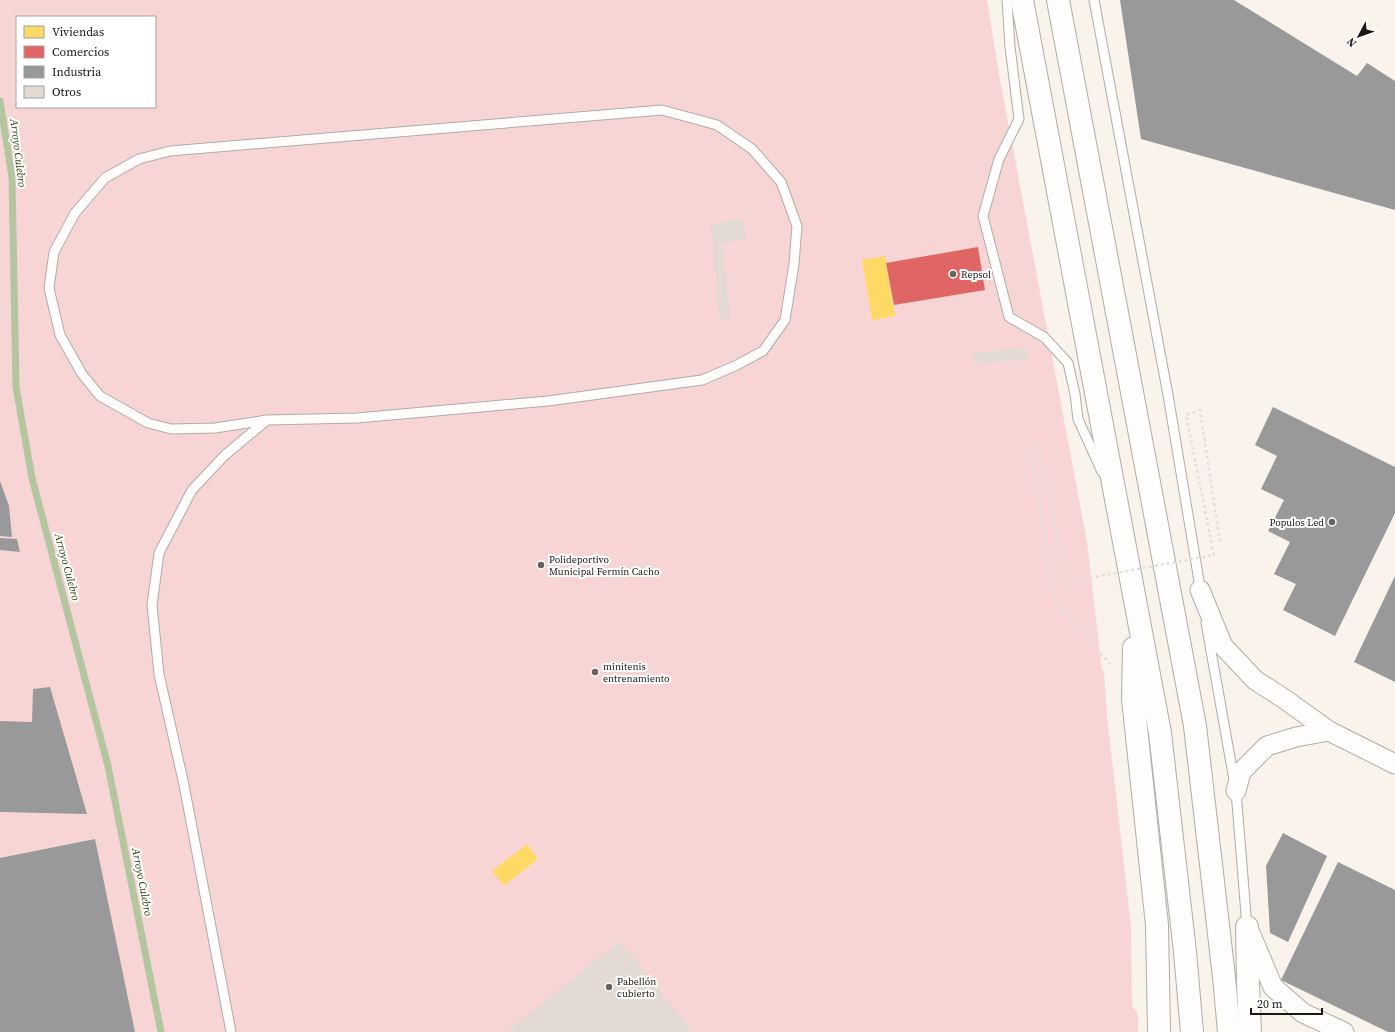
<svg xmlns="http://www.w3.org/2000/svg" width="1395" height="1032" font-family="'Source Serif 4',serif">
<style>
.green{fill:#f8d5d5;fill-rule:evenodd}
.homes{fill:#ffd966}
.shops{fill:#e06666}
.industry{fill:#999}
.lines{fill:none;stroke-linecap:round;stroke-linejoin:round}
.stream{stroke:#b3c6a0;stroke-width:7}
.building{fill:#e3dad4}
.service-casing{stroke:#b0aca7;stroke-width:11}
.minor-casing{stroke:#b0aca7;stroke-width:21}
.motorway-casing{stroke:#b0aca7;stroke-width:24}
.path{stroke:#e2e0de;stroke-width:2.5;stroke-dasharray:3 3;stroke-linecap:butt}
.service{stroke:#fefdfc;stroke-width:9}
.minor{stroke:#fefdfc;stroke-width:19}
.motorway{stroke:#fefdfc;stroke-width:22}
.path-bridge{stroke:#e2e0de;stroke-width:2.5;stroke-dasharray:3 3;stroke-linecap:butt}
.poi-dot{fill:#68635e;stroke:#fff;stroke-width:1.5}
.labels{text-anchor:middle;dominant-baseline:central;stroke-width:4;stroke-linejoin:round;paint-order:stroke}
.poi-label{font-size:10px;fill:#1a1612;stroke:#fff;text-anchor:start}
.water-label{font-size:11px;font-style:italic;fill:#29430c;stroke:#fff}
</style>
<rect width="100%" height="100%" fill="#f9f3ec"/>
<path class="green" d="M0 0H987L999 74 1087 542 1102 669 1104 671 1107 716 1131 927 1132 1006 1138 1014V1032H0ZM17 17H155V107H17Z"/>
<g class="homes">
<polygon points="885,256 895,316 872,320 862,260"/>
<polygon points="527,844 538,859 504,886 492,871"/>
</g>
<polygon class="shops" points="978,247 985,290 894,305 886,263"/>
<g class="industry">
<polygon points="1120,0 1234,0 1357,76 1367,63 1395,81 1395,210 1141,139"/>
<polygon points="1273,407 1395,467 1395,513 1335,636 1283,610 1296,584 1274,574 1290,542 1268,531 1284,500 1261,489 1277,456 1255,445"/>
<polygon points="0,481 9,506 12,537 0,536"/>
<polygon points="0,538 17,539 20,552 0,550"/>
<polygon points="1395,576 1395,682 1354,662"/>
<polygon points="50,687 87,814 0,812 0,721 32,722 33,689"/>
<polygon points="1283,833 1327,856 1288,942 1270,933 1266,866"/>
<polygon points="95,839 135,1032 0,1032 0,858"/>
<polygon points="1338,862 1395,890 1395,1032 1388,1032 1281,980"/>
</g>
<g class="lines">
<polyline class="stream" points="0,101 12,177 16,387 32,478 108,766 161,1032"/>
</g>
<g class="building">
<polygon points="743,219 745,240 722,244 730,320 720,320 711,224"/>
<polygon points="1027,347 1028,359 974,365 972,353"/>
<polygon points="620,941 693,1032 506,1032"/>
</g>
<g class="lines">
<g class="service-casing">
<g id="service">
<polyline points="1007,0 1010,47 1019,119 999,159 983,216 1009,317 1044,337 1068,363 1075,394 1078,419 1102,472"/>
<polyline points="1094,0 1168,395 1201,593"/>
<polyline points="1206,623 1236,791 1247,927"/>
<polyline points="231,1032 184,785 159,674 152,605 159,553 192,490 225,455 267,420 357,418 548,401 702,380 735,366 763,351 785,320 794,264 797,226 781,182 752,149 717,125 662,110 170,151 139,159 105,178 75,213 54,252 49,288 60,335 82,374 100,396 148,423 171,429 215,428 267,420"/>
</g>
</g>
<g class="minor-casing">
<g id="minor">
<polyline points="1200,590 1223,646 1255,680 1283,698 1329,731 1395,764"/>
<polyline points="1236,791 1241,772 1267,746 1296,737 1329,731"/>
<polyline points="1248,928 1273,987 1303,1013 1344,1032"/>
</g>
</g>
<g class="motorway-casing">
<g id="motorway">
<polyline points="1022,0 1160,733 1185,952 1192,1032"/>
<polyline points="1058,0 1195,726 1224,977 1229,1032"/>
<polyline points="1134,648 1133,699 1157,925 1159,1032"/>
<polyline points="1247,927 1248,984 1250,1032"/>
</g>
</g>
<polyline class="path" points="1052,580 1056,601 1110,664"/>
<use href="#service" class="service"/>
<use href="#minor" class="minor"/>
<use href="#motorway" class="motorway"/>
<polyline class="path-bridge" points="1052,580 1030,448 1040,446 1067,582 1214,555 1186,415 1200,410 1220,542"/>
</g>
<g class="poi-dot">
<circle cx="953" cy="274" r="4"/>
<circle cx="1332" cy="522" r="4"/>
<circle cx="541" cy="565" r="4"/>
<circle cx="595" cy="672" r="4"/>
<circle cx="609" cy="987" r="4"/>
</g>
<g class="labels">
<g class="poi-label">
<text x="961" y="274">Repsol</text>
<text x="1324" y="522" text-anchor="end">Populos Led</text>
<text x="549" y="559">Polideportivo<tspan x="549" dy="12">Municipal Fermín Cacho</tspan></text>
<text x="603" y="666">minitenis<tspan x="603" dy="12">entrenamiento</tspan></text>
<text x="617" y="981">Pabellón<tspan x="617" dy="12">cubierto</tspan></text>
</g>
<g class="water-label">
<text transform="translate(18 153) rotate(83)">Arroyo Culebro</text>
<text transform="translate(67 567) rotate(75)">Arroyo Culebro</text>
<text transform="translate(142 882) rotate(79)">Arroyo Culebro</text>
</g>
</g>
<rect x="16" y="16" width="140" height="92" fill="#ffffff" stroke="#a3a2a0"/>
<rect x="24" y="26" width="20" height="12" fill="#ffd966" stroke="#a3a2a0"/>
<text x="52" y="36" font-size="12" fill="#1a1612">Viviendas</text>
<rect x="24" y="46" width="20" height="12" fill="#e06666" stroke="#a3a2a0"/>
<text x="52" y="56" font-size="12" fill="#1a1612">Comercios</text>
<rect x="24" y="66" width="20" height="12" fill="#999999" stroke="#a3a2a0"/>
<text x="52" y="76" font-size="12" fill="#1a1612">Industria</text>
<rect x="24" y="86" width="20" height="12" fill="#e3dad4" stroke="#a3a2a0"/>
<text x="52" y="96" font-size="12" fill="#1a1612">Otros</text>
<g transform="translate(1359 36) rotate(229)" stroke="#ffffff" stroke-width="3" paint-order="stroke">
<path d="M0-3L7 15L0 10L-7 15Z" fill="#1a1612"/>
<text y="-6" font-size="11" font-weight="bold" text-anchor="middle" fill="#1a1612">N</text>
</g>
<path d="M1251 1008v6h71v-6" fill="none" stroke="#1a1612" stroke-width="2"/>
<text x="1257" y="1008" font-size="12" fill="#1a1612" stroke="#ffffff" stroke-width="3" paint-order="stroke">20 m</text>
</svg>
